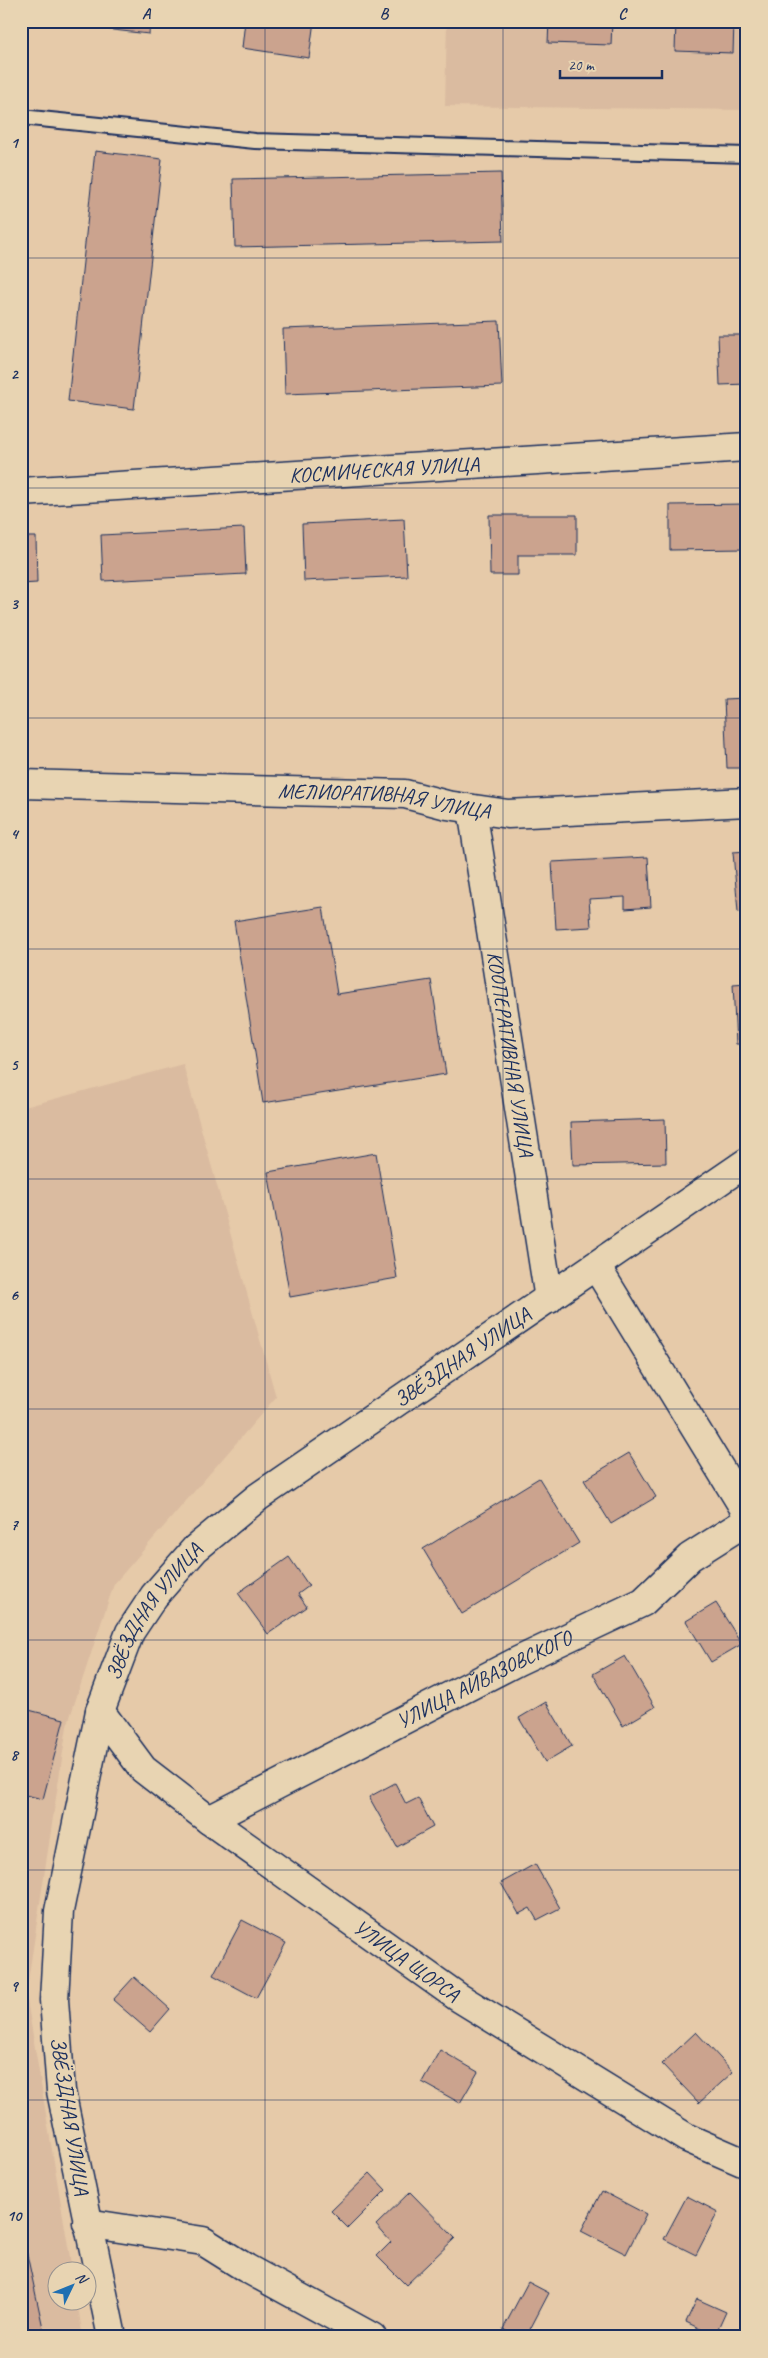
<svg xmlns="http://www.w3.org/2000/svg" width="768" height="2358" font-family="Caveat,sans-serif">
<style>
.built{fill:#dabba0}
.building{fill:#cba38e;stroke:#1b2f5e}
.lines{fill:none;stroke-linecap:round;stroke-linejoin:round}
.lane-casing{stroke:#1b2f5e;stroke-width:18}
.street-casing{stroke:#1b2f5e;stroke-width:31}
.lane{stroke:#e8d4b2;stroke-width:14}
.street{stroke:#e8d4b2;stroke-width:28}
.grid{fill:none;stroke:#1b2f5e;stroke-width:1;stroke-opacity:0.55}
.labels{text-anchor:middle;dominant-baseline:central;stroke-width:4.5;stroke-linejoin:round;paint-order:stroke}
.street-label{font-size:21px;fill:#1b2f5e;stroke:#e8d4b2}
.neatline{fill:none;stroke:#1b2f5e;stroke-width:2}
.grid-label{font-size:16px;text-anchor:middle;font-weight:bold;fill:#1b2f5e}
</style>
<rect width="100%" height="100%" fill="#e6caa9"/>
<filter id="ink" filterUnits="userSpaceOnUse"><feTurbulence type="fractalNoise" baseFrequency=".02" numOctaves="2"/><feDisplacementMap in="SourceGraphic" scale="10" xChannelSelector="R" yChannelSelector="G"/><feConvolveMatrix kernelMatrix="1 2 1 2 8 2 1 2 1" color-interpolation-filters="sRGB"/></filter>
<g filter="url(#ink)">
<g class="built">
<polygon points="447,21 747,21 747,110 445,106"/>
<polygon points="183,1064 276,1397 114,1584 67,1726 26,1994 72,2270 58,2270 58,2300 77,2301 83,2337 21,2337 21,1108"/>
</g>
<g class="building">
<polygon points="87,21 150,21 149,34 86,27"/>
<polygon points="245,21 314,21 309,58 242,48"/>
<polygon points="549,21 612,21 611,45 548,43"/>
<polygon points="676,21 734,21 733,53 675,51"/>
<polygon points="95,151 162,159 134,409 68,401"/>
<polygon points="501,173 503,241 235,247 233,179"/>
<polygon points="499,321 502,386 285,394 283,329"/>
<polygon points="718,335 747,335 747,384 720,385"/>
<polygon points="747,504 747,549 670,550 670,505"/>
<polygon points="489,515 577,515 577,555 518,555 518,575 490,575"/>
<polygon points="404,519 407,576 304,581 302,524"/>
<polygon points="244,528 246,574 103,581 101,535"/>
<polygon points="21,537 36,537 37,583 21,584"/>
<polygon points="747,698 747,768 727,768 724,699"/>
<polygon points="747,851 747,911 738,912 733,852"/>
<polygon points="648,857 651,907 625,909 625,897 589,899 591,927 556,929 552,862"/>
<polygon points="323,907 337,994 431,980 446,1074 263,1103 234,921"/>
<polygon points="747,983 747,1044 736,1044 733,984"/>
<polygon points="665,1119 666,1163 573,1165 571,1122"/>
<polygon points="376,1153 397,1278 290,1297 268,1172"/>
<polygon points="629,1453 656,1497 611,1524 584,1480"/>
<polygon points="539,1478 579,1543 462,1614 423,1549"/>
<polygon points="289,1557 309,1586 298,1594 307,1607 268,1634 238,1593"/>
<polygon points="716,1603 742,1644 711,1662 686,1621"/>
<polygon points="625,1656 655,1707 623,1726 593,1674"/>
<polygon points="546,1702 572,1746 545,1762 519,1718"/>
<polygon points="21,1708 64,1719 43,1799 21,1794"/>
<polygon points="395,1783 406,1804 418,1798 433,1827 397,1847 369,1797"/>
<polygon points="535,1864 560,1908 537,1920 530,1908 519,1914 501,1883"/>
<polygon points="242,1920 286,1943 256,1998 213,1975"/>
<polygon points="134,1977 170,2009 150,2032 113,2000"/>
<polygon points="696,2032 733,2072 699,2103 662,2064"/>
<polygon points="440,2050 478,2072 460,2103 422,2082"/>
<polygon points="370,2173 386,2190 348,2228 331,2211"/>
<polygon points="602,2191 646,2214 626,2254 581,2231"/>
<polygon points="410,2192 455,2238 406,2285 377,2256 391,2242 376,2225"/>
<polygon points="687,2196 718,2212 696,2255 664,2239"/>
<polygon points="21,2227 45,2337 21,2337"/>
<polygon points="528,2282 549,2293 526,2337 516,2337 503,2329"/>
<polygon points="697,2299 726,2312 715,2336 686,2322"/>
</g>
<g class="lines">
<g class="lane-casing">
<polyline id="lane" points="21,117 255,141 747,155"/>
</g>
<g class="street-casing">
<g id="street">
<path id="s1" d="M21 492 747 447"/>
<path id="s2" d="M21 784 405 794 447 805 508 814 747 802"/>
<path id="s3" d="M472 809 549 1299"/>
<polyline points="596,1266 747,1513"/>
<path id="s4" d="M100 1711 143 1769 209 1820 458 1997 687 2138 747 2164"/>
<path id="s5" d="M209 1820 518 1661 643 1602 690 1557 747 1521"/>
<polyline points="87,2223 203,2241 246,2268 372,2337"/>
<path id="s6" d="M112 2337 61 2091 54 2000 59 1911 100 1711 130 1632 154 1596 195 1549 258 1497 747 1162"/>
</g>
</g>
<use href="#lane" class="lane"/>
<use href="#street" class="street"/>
</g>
</g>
<path class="grid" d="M265 21V2337M503 21V2337M21 258H747M21 488H747M21 718H747M21 949H747M21 1179H747M21 1409H747M21 1640H747M21 1870H747M21 2100H747"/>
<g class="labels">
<g class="street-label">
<text stroke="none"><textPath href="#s1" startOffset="364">КОСМИЧЕСКАЯ УЛИЦА</textPath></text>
<text stroke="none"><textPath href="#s2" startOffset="364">МЕЛИОРАТИВНАЯ УЛИЦА</textPath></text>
<text stroke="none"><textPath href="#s3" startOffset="248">КООПЕРАТИВНАЯ УЛИЦА</textPath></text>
<text stroke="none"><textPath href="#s6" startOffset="1155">ЗВЁЗДНАЯ УЛИЦА</textPath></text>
<text stroke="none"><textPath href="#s6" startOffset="750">ЗВЁЗДНАЯ УЛИЦА</textPath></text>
<text stroke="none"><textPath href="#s5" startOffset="309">УЛИЦА АЙВАЗОВСКОГО</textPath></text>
<text stroke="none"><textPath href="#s4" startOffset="398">УЛИЦА ЩОРСА</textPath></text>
<text transform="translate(70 2116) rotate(81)">ЗВЁЗДНАЯ УЛИЦА</text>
</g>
</g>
<rect width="768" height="2358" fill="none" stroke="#e8d4b2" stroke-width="55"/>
<g transform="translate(72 2286) rotate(47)"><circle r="24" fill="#e8d4b2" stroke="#969290"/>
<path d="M0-4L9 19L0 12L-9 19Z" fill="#1f6fb2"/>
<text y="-8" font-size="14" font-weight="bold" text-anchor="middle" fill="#1b2f5e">N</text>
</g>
<path d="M560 70v8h102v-8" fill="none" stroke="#1b2f5e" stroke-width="2.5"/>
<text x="568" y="70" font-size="15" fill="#1b2f5e" stroke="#e8d4b2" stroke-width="4" paint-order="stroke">20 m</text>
<rect x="28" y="28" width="712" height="2302" class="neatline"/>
<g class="grid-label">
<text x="146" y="19">A</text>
<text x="384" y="19">B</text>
<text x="622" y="19">C</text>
<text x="14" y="148">1</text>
<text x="14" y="379">2</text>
<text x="14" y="609">3</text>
<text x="14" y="839">4</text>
<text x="14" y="1070">5</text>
<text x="14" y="1300">6</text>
<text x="14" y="1530">7</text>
<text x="14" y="1760">8</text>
<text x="14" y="1991">9</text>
<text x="14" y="2221">10</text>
</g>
</svg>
